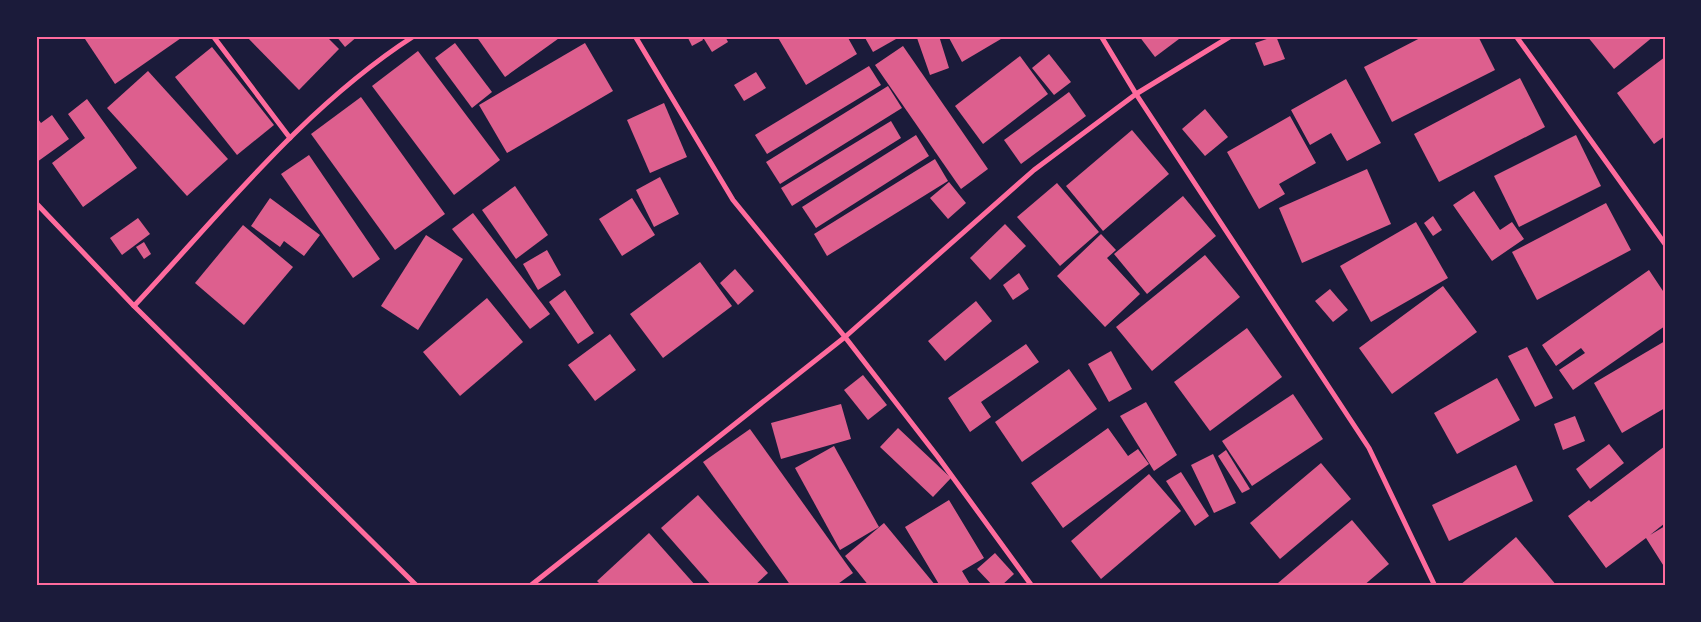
<svg xmlns="http://www.w3.org/2000/svg" width="1701" height="622" font-family="'Alegreya Sans',sans-serif">
<style>
.building{fill:#dd5f8e}
.lines{fill:none;stroke-linecap:round;stroke-linejoin:round}
.minor{stroke:#ff6b9d;stroke-width:5}
.neatline{fill:none;stroke:#ff6b9d;stroke-width:2}
</style>
<rect width="100%" height="100%" fill="#1b1b3a"/>
<g class="building">
<polygon points="83,36 184,36 115,84"/>
<polygon points="246,36 326,36 339,49 299,90"/>
<polygon points="336,36 358,36 345,47"/>
<polygon points="476,36 562,36 505,77"/>
<polygon points="687,36 701,36 703,40 692,46"/>
<polygon points="708,36 725,36 728,42 712,52 704,39"/>
<polygon points="777,36 847,36 857,54 806,85"/>
<polygon points="864,36 894,36 896,39 873,52"/>
<polygon points="923,36 939,36 949,68 930,75 917,38"/>
<polygon points="948,36 1006,36 962,62"/>
<polygon points="1139,36 1183,36 1155,57"/>
<polygon points="1276,36 1285,59 1264,66 1255,43"/>
<polygon points="1424,36 1478,36 1495,70 1392,122 1364,67"/>
<polygon points="1587,36 1654,36 1614,69"/>
<polygon points="455,43 492,92 472,108 435,58"/>
<polygon points="585,43 613,91 507,153 479,105"/>
<polygon points="903,46 988,169 961,189 875,65"/>
<polygon points="212,47 274,125 237,155 175,77"/>
<polygon points="418,51 500,160 454,195 372,86"/>
<polygon points="1049,54 1071,82 1054,95 1032,68"/>
<polygon points="1020,56 1048,94 983,144 955,106"/>
<polygon points="1665,57 1665,136 1654,144 1617,93"/>
<polygon points="869,66 881,85 767,154 755,135"/>
<polygon points="148,71 228,159 187,196 107,108"/>
<polygon points="756,72 766,88 744,101 734,85"/>
<polygon points="1520,78 1545,127 1439,182 1414,134"/>
<polygon points="1346,79 1381,143 1347,161 1331,133 1310,145 1291,110"/>
<polygon points="888,86 902,108 780,184 766,162"/>
<polygon points="1069,92 1086,116 1021,164 1004,140"/>
<polygon points="361,97 445,214 395,250 311,134"/>
<polygon points="87,99 137,168 83,207 52,163 85,138 68,114"/>
<polygon points="664,103 687,157 650,173 627,120"/>
<polygon points="1205,109 1228,137 1205,156 1182,129"/>
<polygon points="52,115 69,139 37,162 36,116 41,123"/>
<polygon points="1290,116 1316,163 1279,184 1285,194 1259,209 1227,152"/>
<polygon points="891,121 901,138 792,206 781,188"/>
<polygon points="1132,130 1169,174 1103,231 1066,186"/>
<polygon points="916,135 929,156 816,228 802,207"/>
<polygon points="1576,135 1601,186 1519,227 1494,176"/>
<polygon points="309,155 380,259 353,278 281,174"/>
<polygon points="935,159 948,181 827,256 814,234"/>
<polygon points="1367,169 1391,224 1302,263 1279,208"/>
<polygon points="660,177 679,214 654,227 636,190"/>
<polygon points="949,182 966,203 948,219 930,198"/>
<polygon points="1057,183 1099,232 1060,266 1017,217"/>
<polygon points="515,186 548,235 516,259 482,210"/>
<polygon points="1474,191 1500,230 1512,222 1524,239 1492,261 1453,205"/>
<polygon points="1183,196 1216,236 1147,294 1114,254"/>
<polygon points="270,198 320,235 304,256 284,241 280,247 251,226"/>
<polygon points="632,198 655,235 622,256 599,219"/>
<polygon points="1606,203 1631,250 1537,300 1512,252"/>
<polygon points="473,213 550,314 530,329 452,229"/>
<polygon points="1433,216 1442,230 1433,236 1424,223"/>
<polygon points="138,218 150,234 122,255 110,238"/>
<polygon points="1416,222 1448,278 1371,322 1340,266"/>
<polygon points="1005,224 1026,246 990,280 970,258"/>
<polygon points="243,225 293,267 244,325 195,283"/>
<polygon points="1101,234 1116,250 1107,258 1140,294 1105,327 1057,276"/>
<polygon points="426,235 463,259 418,330 381,306"/>
<polygon points="144,242 151,254 144,259 136,247"/>
<polygon points="547,250 561,275 538,290 523,264"/>
<polygon points="1205,255 1240,297 1152,371 1116,327"/>
<polygon points="700,262 732,306 663,358 630,314"/>
<polygon points="735,269 754,291 738,305 720,283"/>
<polygon points="1649,270 1665,294 1665,326 1573,390 1559,370 1585,353 1581,348 1556,366 1542,345"/>
<polygon points="1019,273 1029,289 1013,300 1003,285"/>
<polygon points="1443,286 1477,332 1392,394 1359,348"/>
<polygon points="1330,289 1348,310 1333,322 1315,301"/>
<polygon points="565,290 594,333 578,344 549,302"/>
<polygon points="487,298 523,342 460,396 423,352"/>
<polygon points="976,301 992,321 945,361 928,341"/>
<polygon points="1247,328 1282,377 1210,431 1174,382"/>
<polygon points="610,334 636,370 595,401 568,365"/>
<polygon points="1665,341 1665,408 1622,433 1594,383"/>
<polygon points="1026,344 1039,362 981,402 991,417 970,432 948,398"/>
<polygon points="1527,347 1553,398 1535,407 1508,356"/>
<polygon points="1111,351 1132,389 1109,402 1088,364"/>
<polygon points="1069,369 1097,409 1022,462 995,422"/>
<polygon points="863,375 887,405 868,420 844,390"/>
<polygon points="1497,378 1520,420 1457,454 1434,413"/>
<polygon points="1293,394 1323,439 1252,486 1222,441"/>
<polygon points="1146,402 1177,455 1154,471 1120,416"/>
<polygon points="841,404 851,439 781,459 771,423"/>
<polygon points="1575,416 1585,441 1563,450 1554,424"/>
<polygon points="898,428 951,478 933,497 880,447"/>
<polygon points="1108,428 1128,456 1138,449 1149,464 1063,528 1031,483"/>
<polygon points="750,429 853,573 835,586 791,586 703,462"/>
<polygon points="1609,444 1624,463 1590,489 1576,469"/>
<polygon points="834,446 879,527 840,550 795,468"/>
<polygon points="1665,446 1665,523 1650,535 1665,526 1665,568 1646,538 1606,568 1568,516 1589,500 1591,502"/>
<polygon points="1226,450 1250,489 1242,493 1218,456"/>
<polygon points="1213,454 1236,503 1214,513 1191,465"/>
<polygon points="1321,463 1351,499 1280,559 1250,523"/>
<polygon points="1516,465 1533,501 1449,541 1432,505"/>
<polygon points="1181,472 1209,516 1195,526 1166,481"/>
<polygon points="1149,474 1181,511 1101,579 1071,541"/>
<polygon points="698,495 768,573 754,586 712,586 661,528"/>
<polygon points="949,500 984,558 962,571 971,586 940,586 905,527"/>
<polygon points="1352,520 1389,564 1363,586 1280,586 1278,583"/>
<polygon points="884,523 936,586 869,586 845,556"/>
<polygon points="649,533 696,586 602,586 597,581"/>
<polygon points="1516,537 1557,586 1459,586"/>
<polygon points="995,553 1014,574 1001,586 993,586 977,569"/>
</g>
<g class="lines">
<g class="minor">
<polyline points="213,36 290,138"/>
<polyline points="635,36 733,200 845,337 938,457 1032,586"/>
<polyline points="1101,36 1136,94 1369,448 1435,586"/>
<polyline points="1516,36 1665,244"/>
<polyline points="36,203 134,306 417,586"/>
<path d="M134 306C222 212 305 106 414 36"/>
<polyline points="530,586 845,337 1034,170 1136,94 1231,36"/>
</g>
</g>
<rect width="1701" height="622" fill="none" stroke="#1b1b3a" stroke-width="75"/>
<rect x="38" y="38" width="1626" height="546" class="neatline"/>
</svg>
